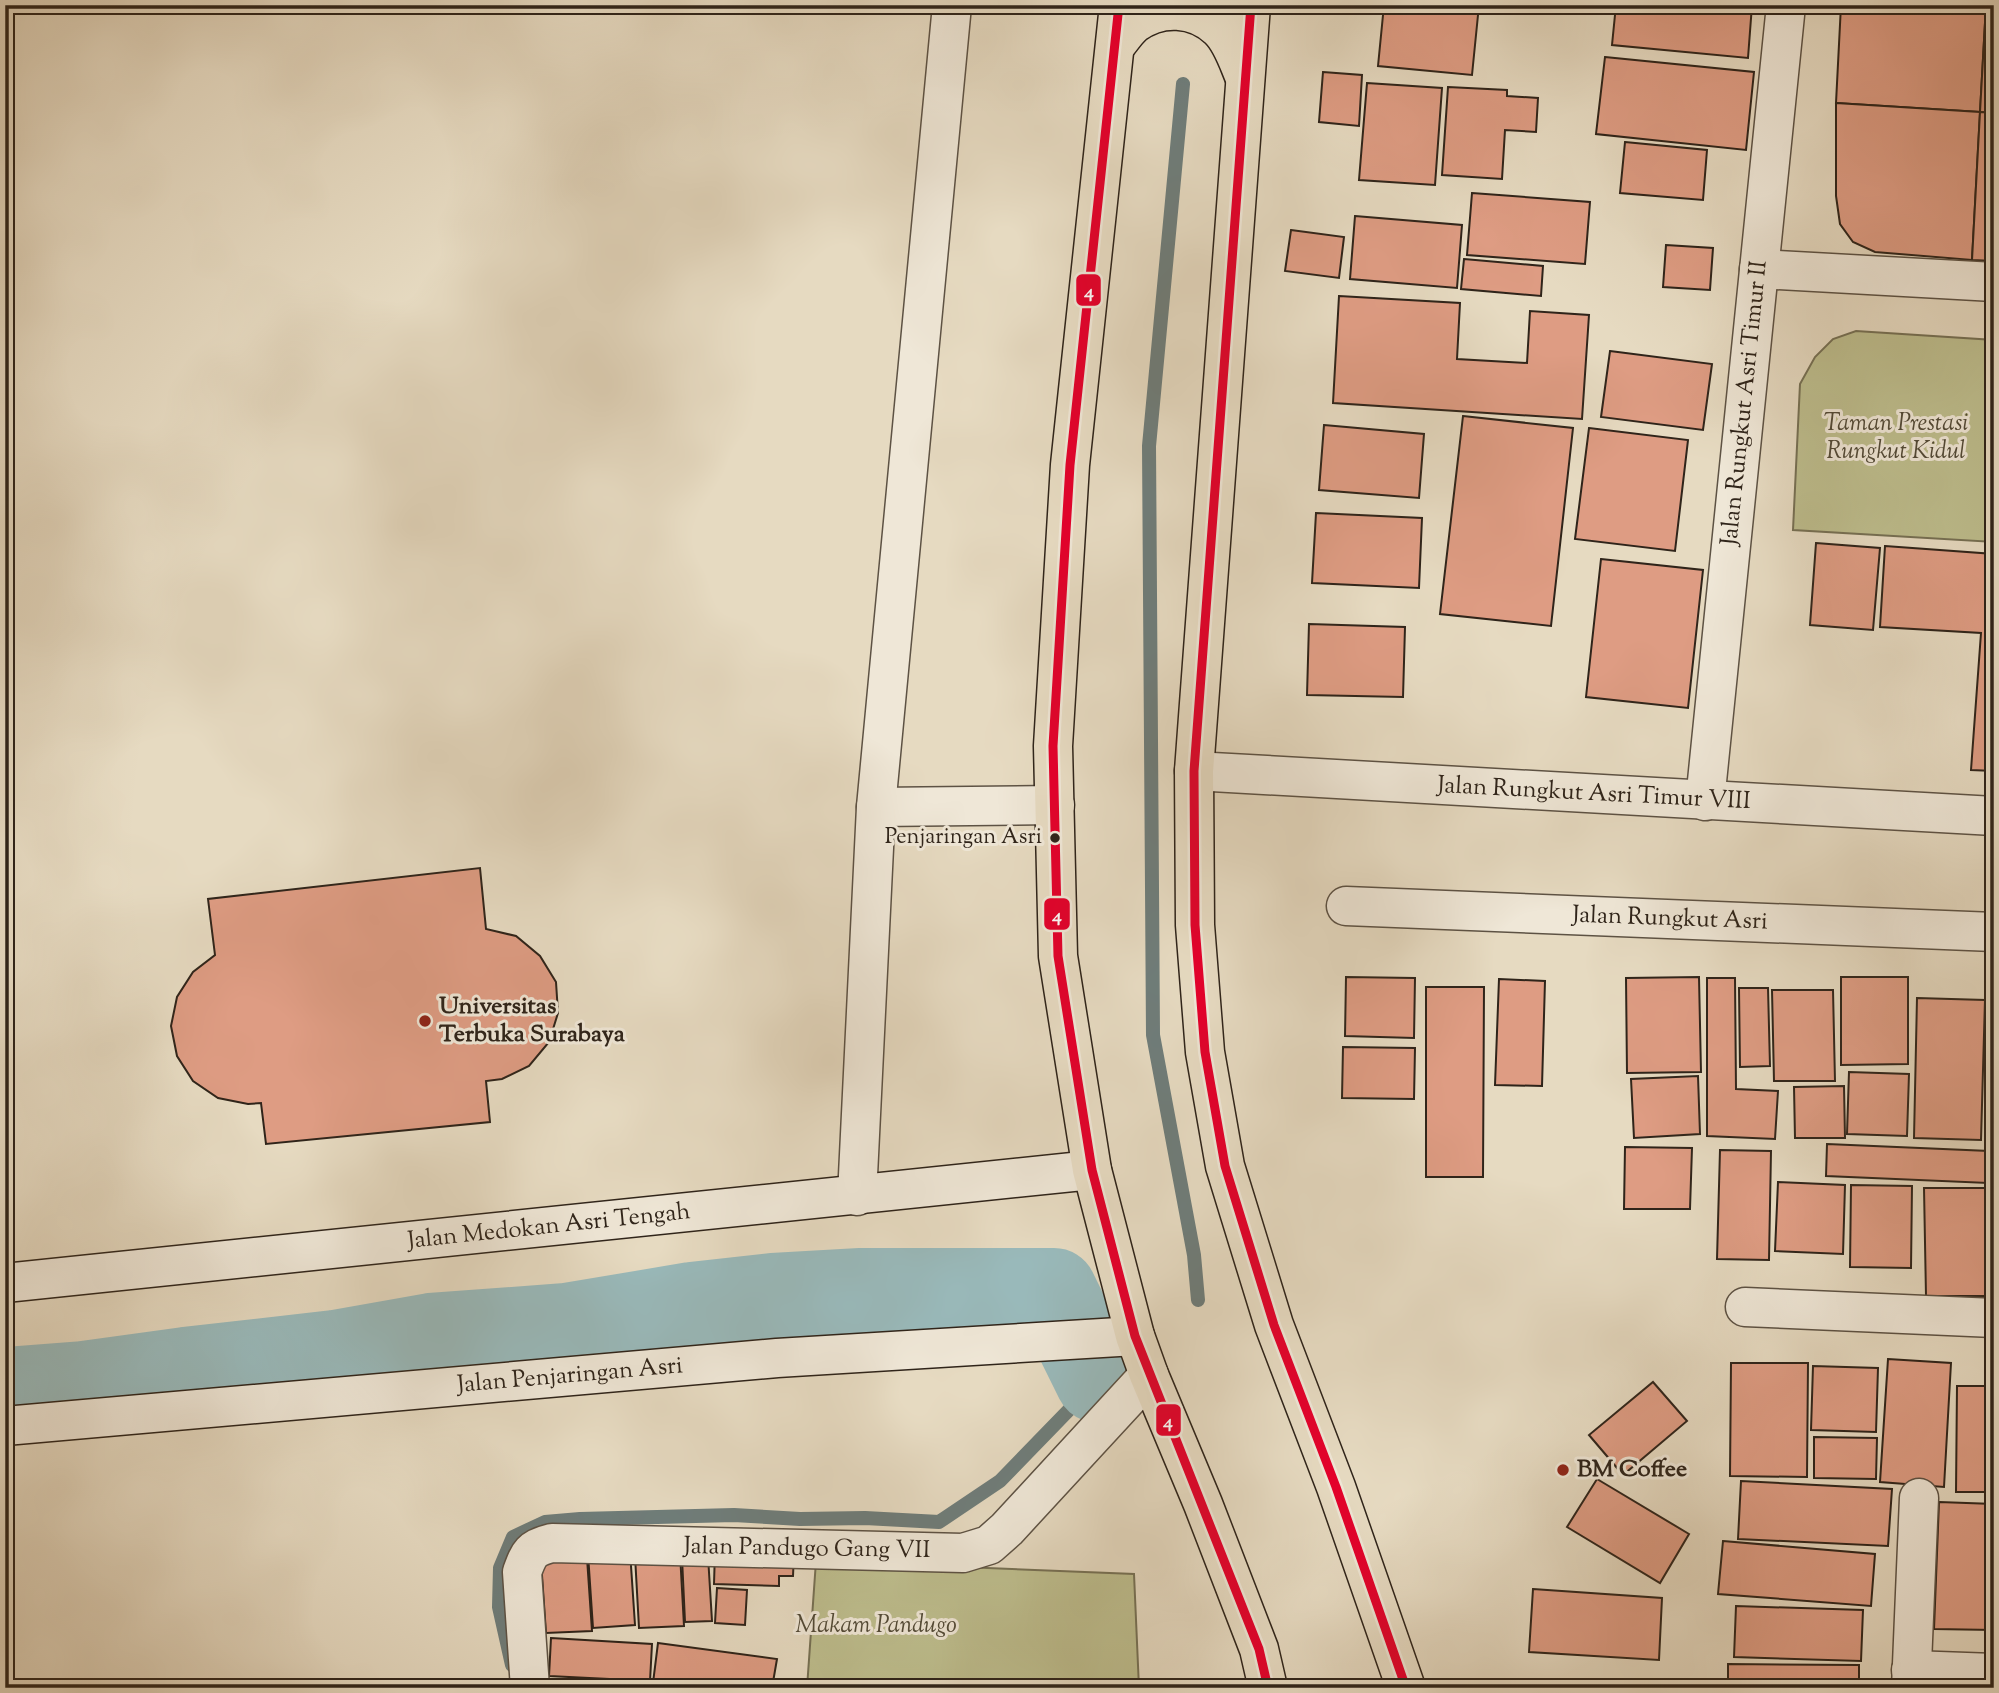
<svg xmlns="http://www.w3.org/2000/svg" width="1999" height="1693" font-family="'Sorts Mill Goudy',serif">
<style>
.green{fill:#bdbd8d;stroke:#767054;stroke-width:2}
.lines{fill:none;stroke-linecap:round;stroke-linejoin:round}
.stream{stroke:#6f7d7a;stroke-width:14}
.river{stroke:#99b9ba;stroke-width:86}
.building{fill:#de9c83;stroke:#2f241a;stroke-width:2}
.street-casing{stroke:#5d5244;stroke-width:41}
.secondary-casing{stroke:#2f241a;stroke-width:41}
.primary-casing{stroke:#2f241a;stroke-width:41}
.street{stroke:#efe7d7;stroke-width:38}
.secondary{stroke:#efe7d7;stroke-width:38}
.primary{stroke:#e6dac1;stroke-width:38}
.bus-1-casing{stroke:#efe7d7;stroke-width:14}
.bus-1{stroke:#e4002b;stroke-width:9}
.bus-dot{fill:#2f241a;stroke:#efe7d7;stroke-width:2.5}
.poi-dot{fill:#8f2418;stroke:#efe7d7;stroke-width:2.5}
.labels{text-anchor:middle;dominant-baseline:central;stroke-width:6;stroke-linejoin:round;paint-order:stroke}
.bus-label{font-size:22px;fill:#2f241a;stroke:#efe7d7;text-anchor:end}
.street-label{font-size:24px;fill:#2f241a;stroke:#efe7d7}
.park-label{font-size:24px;font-style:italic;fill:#524a37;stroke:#efe7d7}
.poi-label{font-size:24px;font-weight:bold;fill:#2f241a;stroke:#efe7d7;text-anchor:start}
.line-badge{stroke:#efe7d7;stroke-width:2.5}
.badge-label{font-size:19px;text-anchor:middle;font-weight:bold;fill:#fff}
</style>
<rect width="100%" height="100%" fill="#e6dac1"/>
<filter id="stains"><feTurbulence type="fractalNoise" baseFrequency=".00286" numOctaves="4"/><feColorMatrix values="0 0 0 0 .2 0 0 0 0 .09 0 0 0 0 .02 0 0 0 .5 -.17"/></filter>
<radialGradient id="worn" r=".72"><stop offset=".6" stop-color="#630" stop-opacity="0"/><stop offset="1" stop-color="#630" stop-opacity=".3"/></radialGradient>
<g class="green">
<polygon points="1856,331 1994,340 1994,542 1793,530 1800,384 1815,357 1833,339"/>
<polygon points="816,1561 1134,1574 1139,1688 807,1688"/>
</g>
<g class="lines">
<g class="stream">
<polyline points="1183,84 1149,446 1153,1035 1194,1255 1198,1300"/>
<polyline points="512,1665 499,1607 500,1568 513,1537 545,1522 580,1519 734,1515 800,1519 865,1518 939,1522 1000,1481 1098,1380"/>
</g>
<polyline class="river" points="5,1390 83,1384 185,1370 335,1353 431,1336 567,1326 692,1305 773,1296 861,1291 1054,1291 1098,1380"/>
</g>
<g class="building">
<polygon points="1384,5 1479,5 1472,75 1378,66"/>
<polygon points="1616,5 1752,5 1748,58 1612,45"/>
<polygon points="1841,5 1986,5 1980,112 1836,103"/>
<polygon points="1986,5 1994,5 1994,113 1980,112"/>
<polygon points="1605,57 1754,72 1746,150 1596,134"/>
<polygon points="1323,72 1362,75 1359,126 1319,122"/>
<polygon points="1367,83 1442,88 1435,185 1359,180"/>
<polygon points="1448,87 1507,90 1507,96 1538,98 1536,132 1505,130 1502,179 1442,175"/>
<polygon points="1836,103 1980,112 1972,260 1875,252 1853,242 1840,224 1836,196"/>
<polygon points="1980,112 1994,113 1994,261 1972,260"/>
<polygon points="1625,142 1707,150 1703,200 1620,193"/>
<polygon points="1472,193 1590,202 1585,264 1467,255"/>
<polygon points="1355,216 1462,225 1457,288 1350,279"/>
<polygon points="1291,230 1344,237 1339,278 1285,271"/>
<polygon points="1666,245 1713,248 1710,290 1663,287"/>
<polygon points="1464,259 1543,266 1541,296 1461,289"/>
<polygon points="1339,296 1460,303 1457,359 1527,363 1530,311 1589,315 1582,419 1333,403"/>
<polygon points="1610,351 1712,364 1703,430 1601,417"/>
<polygon points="1463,416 1573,428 1551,626 1440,614"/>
<polygon points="1324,425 1424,434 1419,498 1319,490"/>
<polygon points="1589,428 1688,440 1675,551 1575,539"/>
<polygon points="1316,513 1422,518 1419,588 1312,583"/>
<polygon points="1816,543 1880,548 1873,630 1810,625"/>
<polygon points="1885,546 1994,554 1994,771 1971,770 1981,633 1880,627"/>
<polygon points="1601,559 1703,570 1688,708 1586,697"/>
<polygon points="1309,624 1405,627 1403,697 1307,695"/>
<polygon points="480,868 486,929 516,936 540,956 556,982 558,1013 549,1042 529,1066 502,1079 486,1081 490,1122 266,1144 261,1103 248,1104 218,1098 193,1081 177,1056 171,1026 177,997 193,972 215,955 208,899"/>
<polygon points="1346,977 1415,978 1414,1038 1345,1036"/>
<polygon points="1699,977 1701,1072 1627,1073 1626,978"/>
<polygon points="1841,977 1908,977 1908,1064 1841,1065"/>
<polygon points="1707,978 1735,978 1736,1089 1778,1091 1775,1139 1707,1136"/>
<polygon points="1499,979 1545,981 1542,1086 1495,1085"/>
<polygon points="1426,987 1484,987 1483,1177 1426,1177"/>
<polygon points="1739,988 1768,988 1770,1066 1740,1067"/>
<polygon points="1772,990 1833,990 1835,1081 1774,1081"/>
<polygon points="1917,998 1985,1000 1981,1140 1914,1138"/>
<polygon points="1343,1047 1415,1048 1414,1099 1342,1098"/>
<polygon points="1849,1072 1909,1074 1907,1136 1847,1134"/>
<polygon points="1698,1076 1700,1134 1634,1138 1631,1079"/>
<polygon points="1844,1086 1845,1138 1795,1138 1794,1087"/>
<polygon points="1827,1144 1989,1151 1988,1183 1826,1176"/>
<polygon points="1625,1147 1692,1148 1690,1209 1624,1209"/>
<polygon points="1720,1150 1771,1151 1769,1260 1717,1259"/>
<polygon points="1778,1182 1845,1185 1843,1254 1775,1251"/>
<polygon points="1851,1185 1912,1186 1911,1268 1850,1267"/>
<polygon points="1924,1188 1986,1188 1988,1296 1926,1296"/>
<polygon points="1888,1359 1951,1363 1944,1487 1880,1482"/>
<polygon points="1731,1363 1808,1363 1807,1477 1730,1476"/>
<polygon points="1813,1366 1878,1368 1876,1432 1811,1430"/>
<polygon points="1653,1382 1687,1421 1623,1475 1589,1435"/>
<polygon points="1957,1386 1994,1386 1994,1492 1956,1492"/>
<polygon points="1814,1437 1877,1438 1876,1479 1814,1478"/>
<polygon points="1597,1479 1689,1534 1660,1583 1567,1527"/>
<polygon points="1741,1481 1892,1489 1888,1546 1738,1539"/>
<polygon points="1939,1502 1994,1504 1994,1630 1934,1629"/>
<polygon points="1723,1541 1875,1554 1871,1606 1718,1594"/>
<polygon points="630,1551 635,1625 593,1628 588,1554"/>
<polygon points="715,1551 794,1553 793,1576 779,1576 779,1586 714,1584"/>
<polygon points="680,1553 684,1626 639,1628 635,1556"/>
<polygon points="708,1556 712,1621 685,1622 682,1558"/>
<polygon points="587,1558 592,1631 546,1633 541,1561"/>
<polygon points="717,1588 747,1590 745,1625 715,1623"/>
<polygon points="1533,1589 1662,1598 1659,1660 1529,1652"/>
<polygon points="1736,1606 1863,1610 1861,1661 1734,1657"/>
<polygon points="551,1638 652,1644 650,1681 549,1676"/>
<polygon points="658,1643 777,1659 772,1688 686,1688 653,1683"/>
<polygon points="1728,1664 1859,1665 1859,1688 1728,1688"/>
</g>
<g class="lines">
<g class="street-casing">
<g id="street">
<polyline points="1759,269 1994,282"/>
<polyline points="1194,771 1994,816"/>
<polyline points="1705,801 1786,5"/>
<polyline points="876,807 1055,805"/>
<polyline points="1346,906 1994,932"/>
<polyline points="857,1196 876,807 952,5"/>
<polyline points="1745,1307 1994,1318"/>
<polyline points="1911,1670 1994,1673"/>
<path d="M530 1688 522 1572C529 1553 531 1548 552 1543L963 1553 989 1545 1007 1529 1149 1375"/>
<polyline points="1911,1688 1919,1498"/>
</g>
</g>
<g class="secondary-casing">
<g id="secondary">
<polyline points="5,1283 1092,1170"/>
<polyline points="5,1426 777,1358 1135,1336"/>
</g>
</g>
<g class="primary-casing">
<g id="primary">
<polyline points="1119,5 1070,465 1053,746 1058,956 1092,1170 1135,1336 1149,1375 1203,1504 1259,1649 1268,1688"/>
<polyline points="1251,5 1194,771 1195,925 1205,1052 1225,1166 1274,1325 1336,1487 1406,1688"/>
<path d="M1116 45C1122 38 1127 30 1134 24 1160 5 1195 6 1219 29 1232 41 1238 62 1245 78"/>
</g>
</g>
<use href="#street" class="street"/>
<use href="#secondary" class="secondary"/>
<use href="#primary" class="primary"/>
<g class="bus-1-casing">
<g id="bus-1">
<polyline points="1119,5 1070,465 1053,746 1058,956 1092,1170 1135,1336 1259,1649 1268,1688"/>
<polyline points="1251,5 1194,771 1195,925 1205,1052 1225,1166 1274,1325 1336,1487 1406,1688"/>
</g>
</g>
<use href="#bus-1" class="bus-1"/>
</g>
<circle class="bus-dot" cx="1055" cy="838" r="6"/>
<g class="poi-dot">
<circle cx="425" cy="1021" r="7"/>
<circle cx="1563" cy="1470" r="7"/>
</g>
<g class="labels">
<g class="bus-label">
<text x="1042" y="838">Penjaringan Asri</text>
</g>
<g class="street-label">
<text transform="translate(1745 403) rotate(-84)">Jalan Rungkut Asri Timur II</text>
<text transform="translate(1594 794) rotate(3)">Jalan Rungkut Asri Timur VIII</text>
<text transform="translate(1670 919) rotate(2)">Jalan Rungkut Asri</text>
<text transform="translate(549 1227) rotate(-6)">Jalan Medokan Asri Tengah</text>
<text transform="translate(570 1376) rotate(-5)">Jalan Penjaringan Asri</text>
<text transform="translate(807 1549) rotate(1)">Jalan Pandugo Gang VII</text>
</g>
<g class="park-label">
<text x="1896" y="424">Taman Prestasi<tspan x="1896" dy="28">Rungkut Kidul</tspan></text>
<text x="876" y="1626">Makam Pandugo</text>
</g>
<g class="poi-label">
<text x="439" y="1007">Universitas<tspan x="439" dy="28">Terbuka Surabaya</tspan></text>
<text x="1577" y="1470">BM Coffee</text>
</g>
</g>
<g class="line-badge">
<rect x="1075" y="273" width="27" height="34" rx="7" fill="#e4002b"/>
<rect x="1043" y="897" width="28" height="34" rx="7" fill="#e4002b"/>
<rect x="1155" y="1403" width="27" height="34" rx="7" fill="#e4002b"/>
</g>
<g class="badge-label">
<text x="1089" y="297">4</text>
<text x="1057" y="921">4</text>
<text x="1168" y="1427">4</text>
</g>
<rect width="1999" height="1693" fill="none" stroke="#e6dac1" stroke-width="28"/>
<rect x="7" y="7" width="1985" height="1679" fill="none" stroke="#2f241a" stroke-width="3.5"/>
<rect x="14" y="14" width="1971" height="1665" fill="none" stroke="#2f241a" stroke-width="2"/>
<rect width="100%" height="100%" filter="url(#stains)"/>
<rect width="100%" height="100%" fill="url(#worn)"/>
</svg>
